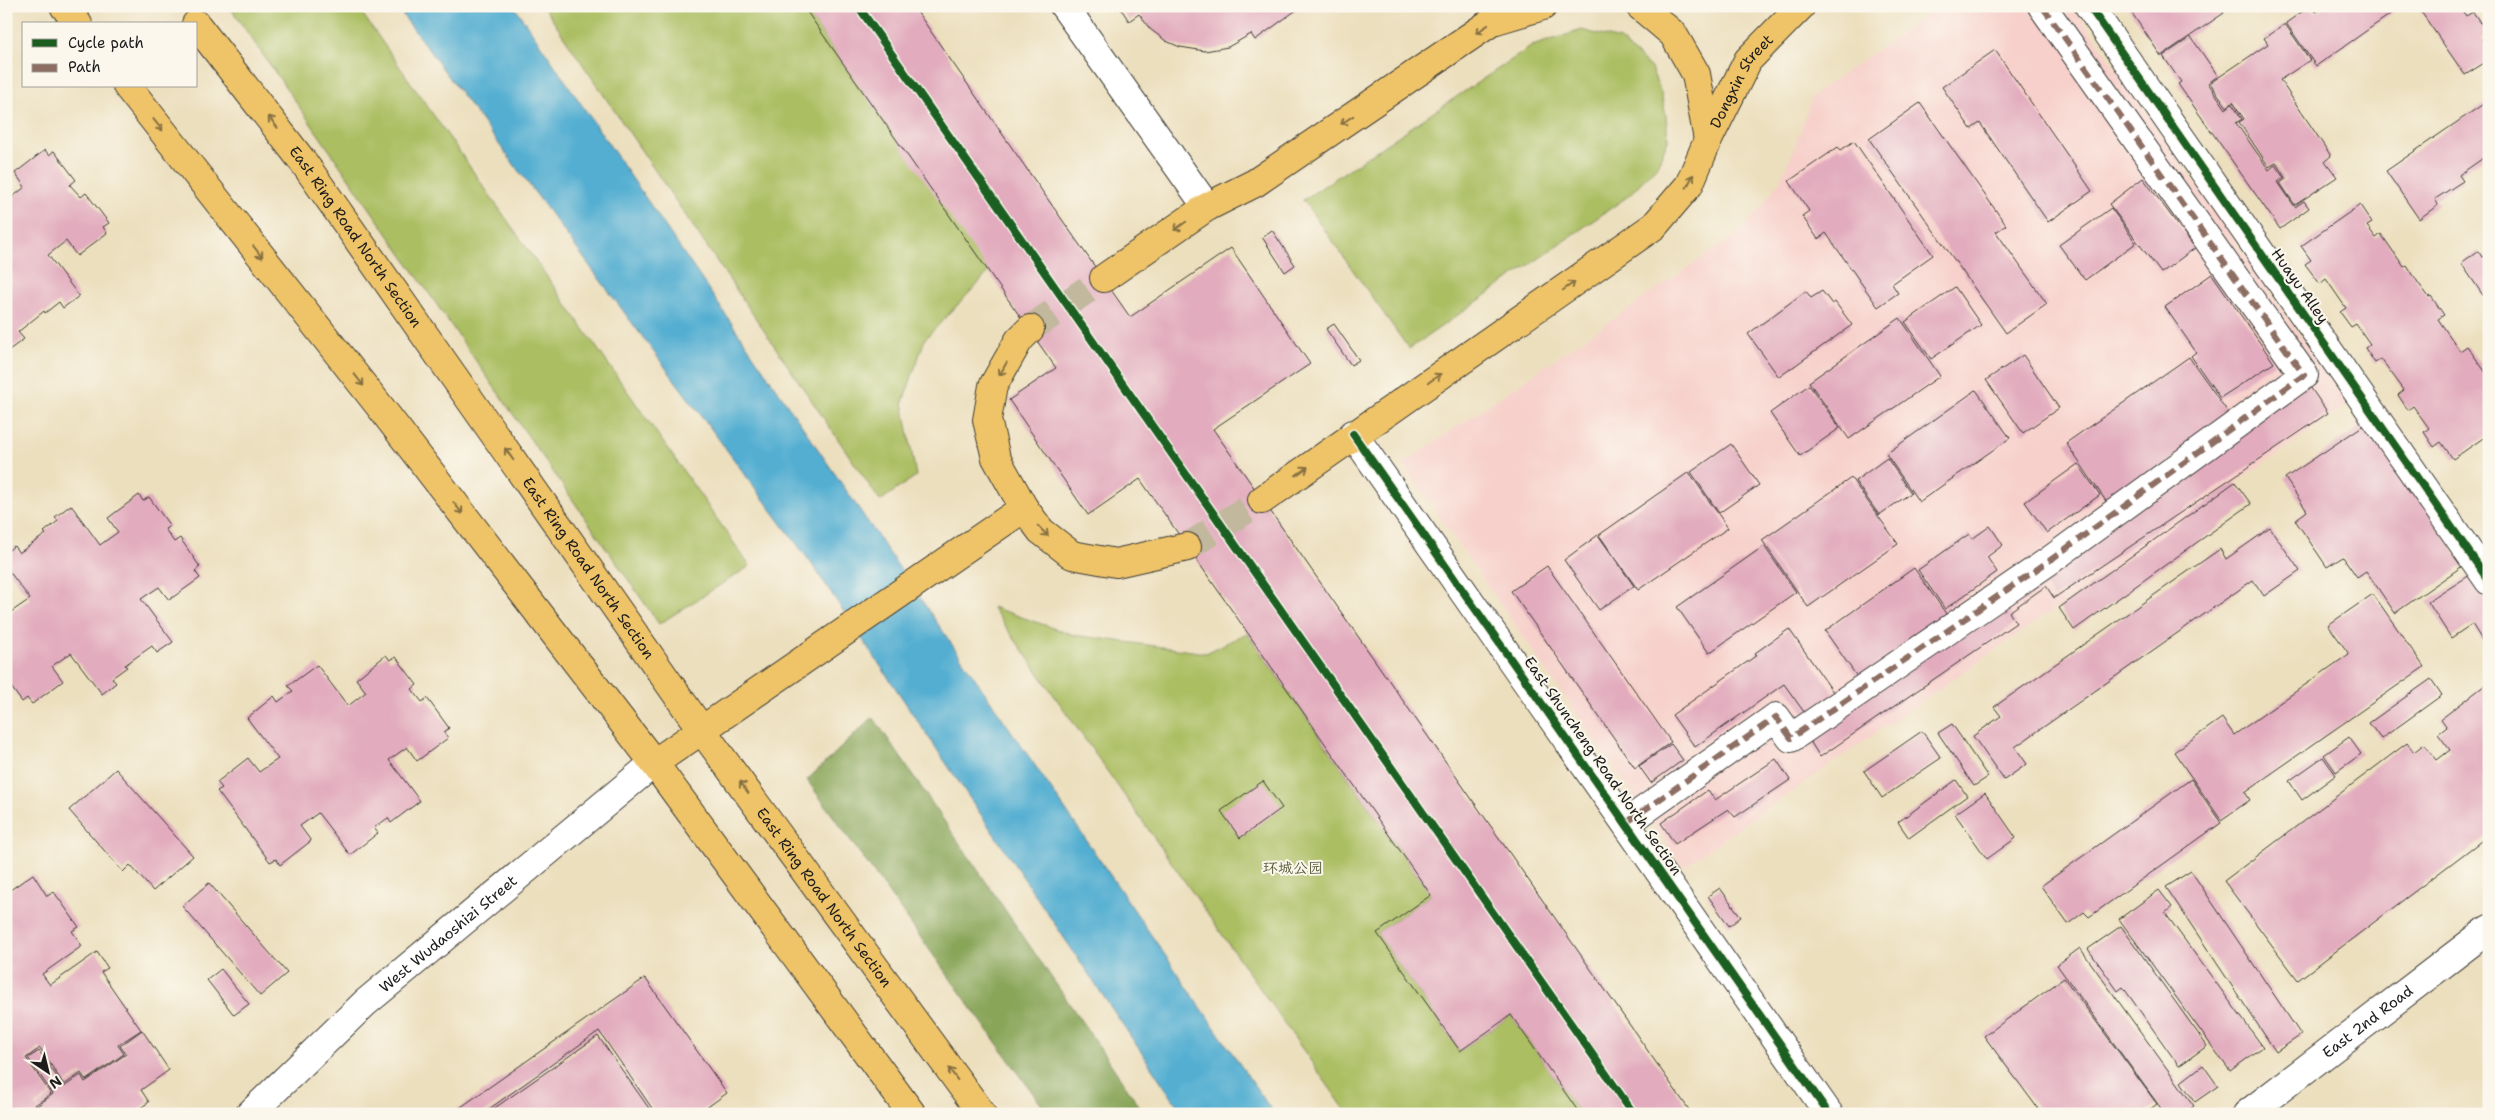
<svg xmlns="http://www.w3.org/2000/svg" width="2495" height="1120" font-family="'Shantell Sans','LXGW WenKai TC',sans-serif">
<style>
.built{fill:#f7d0cb}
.green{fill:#abbe62;stroke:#646d3f}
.forest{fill:#88a558;stroke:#52603a}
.water{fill:#53aed1;stroke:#386576}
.building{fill:#e2acbe}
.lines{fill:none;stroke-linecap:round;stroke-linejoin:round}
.major-tunnel{stroke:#c2b89e;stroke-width:28;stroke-dasharray:28 14;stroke-linecap:butt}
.minor-casing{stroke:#3b3934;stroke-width:30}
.major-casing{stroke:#3b3934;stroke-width:30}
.minor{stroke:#fff;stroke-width:28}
.major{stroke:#efc469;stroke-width:28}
.quiet{stroke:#8d6e63;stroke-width:6;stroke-dasharray:12 6;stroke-linecap:butt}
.cycleway-casing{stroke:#fbf7ec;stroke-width:11}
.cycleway{stroke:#1b5e20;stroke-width:8}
.oneway{stroke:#867042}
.labels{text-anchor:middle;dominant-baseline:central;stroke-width:4;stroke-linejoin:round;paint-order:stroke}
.street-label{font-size:15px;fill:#1c1c1c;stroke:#fbf7ec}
.park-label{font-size:15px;fill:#555d38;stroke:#fbf7ec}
</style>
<rect width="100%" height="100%" fill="#fbf7ec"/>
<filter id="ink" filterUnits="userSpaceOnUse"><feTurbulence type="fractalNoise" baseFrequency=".02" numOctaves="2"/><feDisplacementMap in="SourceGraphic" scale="10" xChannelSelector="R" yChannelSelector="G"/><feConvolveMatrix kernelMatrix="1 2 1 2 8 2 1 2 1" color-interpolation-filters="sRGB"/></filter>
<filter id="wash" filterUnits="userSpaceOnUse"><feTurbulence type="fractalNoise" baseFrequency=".0096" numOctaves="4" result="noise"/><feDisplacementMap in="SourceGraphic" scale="20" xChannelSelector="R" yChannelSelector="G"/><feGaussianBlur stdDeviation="1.12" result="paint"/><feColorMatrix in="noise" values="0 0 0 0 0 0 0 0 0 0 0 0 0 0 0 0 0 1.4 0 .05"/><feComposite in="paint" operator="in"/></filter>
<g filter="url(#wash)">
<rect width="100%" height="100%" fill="#ecdfbe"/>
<polygon class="built" points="1940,6 2073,6 2348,405 1683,867 1403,464 1737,234 1759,210 1780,181 1794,149 1812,96"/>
<g class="green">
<polygon points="229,6 357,6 750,566 659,624"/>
<polygon points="543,6 803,6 990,271 925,339 903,402 916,476 880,501"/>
<polygon points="1582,30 1620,40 1651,68 1661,93 1666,116 1668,140 1657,166 1627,197 1409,349 1303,200 1532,46"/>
<polygon points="992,607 1074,635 1206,653 1247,633 1431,895 1377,933 1460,1051 1511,1015 1580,1114 1348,1114"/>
</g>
<polygon class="forest" points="873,717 1145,1114 1048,1114 807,780"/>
<polygon class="water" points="396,6 514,6 1274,1114 1183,1114 811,563"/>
<g id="blocks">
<g class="building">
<polygon points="803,6 913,6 1130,317 1231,248 1310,364 1213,429 1692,1114 1580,1114 1511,1015 1460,1051 1377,933 1431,895 1140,479 1088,515 1009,400 1056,368"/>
<polygon points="1119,6 1302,6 1255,40 1251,34 1228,47 1205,51 1180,47 1166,41 1150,29 1139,14 1129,21"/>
<polygon points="2127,6 2219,6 2224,13 2161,56"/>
<polygon points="2310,6 2316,12 2324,6 2402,6 2316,66 2286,23"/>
<polygon points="2417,6 2459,6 2466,16 2473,12 2489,35 2482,39 2489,49 2489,60 2465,75"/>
<polygon points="2285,24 2310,60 2280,80 2331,156 2325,161 2337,177 2295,205 2280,183 2286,179 2276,163 2269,167 2239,122 2244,119 2233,102 2227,107 2210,83 2268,44 2264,38"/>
<polygon points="2191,37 2218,76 2208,83 2226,109 2232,104 2242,119 2236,123 2269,170 2275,165 2284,178 2278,182 2295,207 2304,201 2309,208 2280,229 2178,84 2181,82 2163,56"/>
<polygon points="1995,50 2092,191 2048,222 1980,123 1971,129 1942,87"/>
<polygon points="2489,100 2489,154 2459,175 2463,181 2435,199 2438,205 2419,219 2386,171"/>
<polygon points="1920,103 2006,225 1996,232 2047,304 2006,333 1869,139"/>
<polygon points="1854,141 1933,255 1892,284 1898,293 1878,307 1826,233 1818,239 1802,216 1809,211 1789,181 1838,147 1841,150"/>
<polygon points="45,150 49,155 54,151 76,180 70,185 81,197 86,193 109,223 103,227 107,233 77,256 66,241 48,255 79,296 63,308 59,302 45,313 44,311 18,332 24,339 9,350 6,347 6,202 25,187 15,173"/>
<polygon points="2143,178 2195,248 2161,273 2109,204"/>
<polygon points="2360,205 2372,223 2367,226 2376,238 2381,234 2404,267 2407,265 2419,284 2429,297 2431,296 2444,315 2438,319 2460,351 2467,346 2489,377 2489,434 2453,459 2441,442 2434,447 2424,432 2429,428 2413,406 2408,410 2398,395 2404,390 2381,359 2375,363 2365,348 2370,344 2356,324 2351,327 2340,312 2346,308 2326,279 2320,284 2305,264 2311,260 2301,246"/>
<polygon points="2111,208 2136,243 2085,280 2059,245"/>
<polygon points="1272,230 1295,265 1285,272 1262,237"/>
<polygon points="2478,251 2482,257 2489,253 2489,304 2461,263"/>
<polygon points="2212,274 2274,363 2220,398 2191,356 2196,352 2165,307"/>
<polygon points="1955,287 1981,325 1931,359 1905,322"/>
<polygon points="1806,291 1811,298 1822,291 1832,304 1835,302 1852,325 1779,377 1748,334"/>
<polygon points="1900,318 1940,376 1849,439 1809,382"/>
<polygon points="1334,324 1359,360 1351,365 1326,329"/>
<polygon points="2023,355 2059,408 2023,433 1986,380"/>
<polygon points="2189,357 2232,418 2108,504 2066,443"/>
<polygon points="2306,381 2328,413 2054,598 2046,586 2009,612 2016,623 1820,757 1808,738"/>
<polygon points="1809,385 1840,428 1800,456 1770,413"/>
<polygon points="1976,390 2010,438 1919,502 1886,454"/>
<polygon points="2367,423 2464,565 2395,613 2366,571 2357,577 2343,557 2327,567 2295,520 2307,511 2285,478"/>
<polygon points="1731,444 1759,485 1719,513 1691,472"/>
<polygon points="1887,458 1911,493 1879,515 1855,481"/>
<polygon points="2078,464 2100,495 2047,533 2025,502"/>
<polygon points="1689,472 1728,528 1638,590 1599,535"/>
<polygon points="1851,478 1898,544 1808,607 1762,540"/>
<polygon points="2235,482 2251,504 2074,630 2059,608"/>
<polygon points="139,495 143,501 149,497 170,526 165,529 174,542 180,538 200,567 195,571 200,578 169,600 159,587 141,599 173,642 157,653 152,646 125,665 127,667 112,678 116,683 102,694 71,653 52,666 63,681 32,704 27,698 22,702 6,680 6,606 11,612 30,599 6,567 6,552 14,546 19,553 46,534 44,532 58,521 55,517 71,505 100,545 118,532 108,518"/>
<polygon points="1990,526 2003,545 1987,557 1997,572 1945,609 1918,570 1969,534 1972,539"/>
<polygon points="2270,528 2300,571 2264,596 2253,580 2015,747 2027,764 2004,780 1973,736 2001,716 1994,707 2220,549 2226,559"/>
<polygon points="1598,535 1634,586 1599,610 1564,560"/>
<polygon points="1764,546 1796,592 1709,653 1677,607"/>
<polygon points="1547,566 1671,742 1635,768 1511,591"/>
<polygon points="1914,568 1947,615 1858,678 1825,631"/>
<polygon points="2473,573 2489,597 2489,643 2485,645 2472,624 2451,638 2428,602"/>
<polygon points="2373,594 2424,667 2245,792 2250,800 2221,820 2174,752 2222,718 2234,735 2349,654 2328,625"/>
<polygon points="1789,629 1838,699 1809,719 1784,684 1695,747 1672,715 1757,655 1755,653"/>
<polygon points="386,655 390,660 396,657 417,685 412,689 422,702 427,698 449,728 444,732 448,738 417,761 407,747 389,760 420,801 391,823 388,818 374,828 378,833 350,855 318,813 300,826 311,841 280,865 276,859 270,862 217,791 222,788 217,782 248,758 259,772 278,759 247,718 274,696 278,702 293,691 288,686 317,665 348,706 366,692 356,679"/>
<polygon points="2431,679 2442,695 2381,739 2369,723"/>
<polygon points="2489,682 2489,835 2298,980 2224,881 2407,743 2414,752 2424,744 2437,760 2450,750 2438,734 2447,727 2441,719"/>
<polygon points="1952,724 1988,777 1974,786 1938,733"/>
<polygon points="1922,731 1941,758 1882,798 1864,771"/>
<polygon points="2349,737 2361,754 2336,772 2324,755"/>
<polygon points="1671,744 1683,760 1651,783 1639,766"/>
<polygon points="2323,757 2336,775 2302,800 2289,781"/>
<polygon points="1776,759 1790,780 1735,817 1728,809 1675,844 1661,823 1708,790 1715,800"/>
<polygon points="116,769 193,856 153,891 130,865 123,872 69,810"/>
<polygon points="2191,779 2221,823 2089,917 2084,912 2068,924 2041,886"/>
<polygon points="1956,780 1967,796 1909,838 1898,822"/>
<polygon points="1263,781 1282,808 1240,838 1221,811"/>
<polygon points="1985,793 2016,838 1987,859 1955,814"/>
<polygon points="2191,871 2301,1035 2276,1052 2166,887"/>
<polygon points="33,874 47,896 54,892 79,927 72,931 82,946 42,974 50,985 97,952 108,968 101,972 141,1030 118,1045 124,1054 86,1080 81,1073 64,1085 40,1048 26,1058 51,1094 35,1105 40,1112 38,1114 6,1114 6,893"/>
<polygon points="209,883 287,973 260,996 182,906"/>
<polygon points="1720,888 1741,917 1729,926 1708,896"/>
<polygon points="2159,890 2172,907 2165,913 2263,1047 2230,1071 2119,919"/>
<polygon points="2121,926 2207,1046 2179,1066 2123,987 2118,991 2088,949"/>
<polygon points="2080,948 2194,1106 2183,1114 2165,1114 2057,965"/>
<polygon points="221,969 249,1004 234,1015 207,980"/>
<polygon points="645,978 727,1093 698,1114 656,1114 599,1031 482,1114 451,1114"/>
<polygon points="2064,978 2157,1104 2144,1114 2042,1114 1984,1036"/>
<polygon points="142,1030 169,1070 141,1090 149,1102 132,1114 42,1114 37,1106 53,1094 28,1058 39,1051 64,1087 81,1075 85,1082 126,1054 120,1046"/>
<polygon points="598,1036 653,1114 486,1114"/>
<polygon points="2203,1065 2218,1086 2195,1102 2181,1082"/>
</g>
</g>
</g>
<g filter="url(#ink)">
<use href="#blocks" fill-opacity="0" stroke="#3b3934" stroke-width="1"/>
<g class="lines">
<g class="major-tunnel">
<polyline points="1030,329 1104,278"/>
<polyline points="1187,547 1262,500"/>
</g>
<g class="minor-casing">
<g id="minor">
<polyline points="1064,6 1207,207"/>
<polyline points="2089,6 2489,581"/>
<polyline points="1353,434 1829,1114"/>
<polyline points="1626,823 1776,717 1791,738 2049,561 2304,375 2042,6"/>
<path id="s1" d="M250 1114 365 1003 654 763"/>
<path id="s2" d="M2247 1114 2489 929"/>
</g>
</g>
<g class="major-casing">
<g id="major">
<polyline points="64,6 78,24"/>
<path id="s3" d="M196 24 304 163 701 729 982 1114"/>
<polyline points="127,86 381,408 654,763 912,1114"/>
<path id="s4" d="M1708 140 1748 60 1801 6"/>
<polyline points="1104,278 1207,207 1255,183 1493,21 1543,6"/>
<polyline points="1030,329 1019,340 993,386 987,420 996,458 1024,508 1041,531 1072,555 1116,563 1187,547"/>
<polyline points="1262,500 1654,226 1689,185 1708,140 1696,74 1673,34 1640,6"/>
<polyline points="654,763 1024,508"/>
</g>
</g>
<use href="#minor" class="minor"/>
<use href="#major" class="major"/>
<polyline class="quiet" points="1626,823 1776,717 1791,738 2049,561 2304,375 2042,6"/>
<g class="cycleway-casing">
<g id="cycleway">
<polyline points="858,6 1634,1114"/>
<polyline points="2089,6 2489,581"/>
<polyline points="1353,434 1829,1114"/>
</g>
</g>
<use href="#cycleway" class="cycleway"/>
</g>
<defs><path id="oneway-shaft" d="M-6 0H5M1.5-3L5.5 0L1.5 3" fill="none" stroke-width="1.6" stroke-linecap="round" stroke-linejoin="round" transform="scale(1.25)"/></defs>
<g class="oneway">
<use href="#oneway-shaft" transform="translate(1482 29) rotate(146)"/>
<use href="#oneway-shaft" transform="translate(1347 120) rotate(146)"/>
<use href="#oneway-shaft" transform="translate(273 122) rotate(-128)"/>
<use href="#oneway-shaft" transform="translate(158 125) rotate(52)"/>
<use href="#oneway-shaft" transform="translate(1690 181) rotate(-63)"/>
<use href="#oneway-shaft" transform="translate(1180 226) rotate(145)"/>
<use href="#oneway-shaft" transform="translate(258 252) rotate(52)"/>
<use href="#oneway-shaft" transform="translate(1569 286) rotate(-35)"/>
<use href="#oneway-shaft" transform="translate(1003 369) rotate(119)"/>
<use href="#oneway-shaft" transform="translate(1435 378) rotate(-35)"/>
<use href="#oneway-shaft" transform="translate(359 380) rotate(52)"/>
<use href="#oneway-shaft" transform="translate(509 454) rotate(-125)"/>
<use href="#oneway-shaft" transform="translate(1302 471) rotate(-36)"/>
<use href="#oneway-shaft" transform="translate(458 508) rotate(52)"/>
<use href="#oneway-shaft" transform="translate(1043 531) rotate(45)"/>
<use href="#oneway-shaft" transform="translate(744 787) rotate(-126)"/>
<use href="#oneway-shaft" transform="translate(953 1074) rotate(-126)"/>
</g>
</g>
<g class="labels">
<g class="street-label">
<text stroke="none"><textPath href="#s4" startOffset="68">Dongxin Street</textPath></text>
<text stroke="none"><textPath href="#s3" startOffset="266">East Ring Road North Section</textPath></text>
<text transform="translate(2300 286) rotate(55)">Huayu Alley</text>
<text stroke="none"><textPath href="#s3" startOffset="671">East Ring Road North Section</textPath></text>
<text transform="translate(1603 766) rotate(55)">East Shuncheng Road North Section</text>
<text stroke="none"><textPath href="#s3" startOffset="1076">East Ring Road North Section</textPath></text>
<text stroke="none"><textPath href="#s1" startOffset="268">West Wudaoshizi Street</textPath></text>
<text stroke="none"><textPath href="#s2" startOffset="152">East 2nd Road</textPath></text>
</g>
<g class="park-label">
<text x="1293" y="868">环城公园</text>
</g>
</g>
<rect width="2495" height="1120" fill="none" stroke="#fbf7ec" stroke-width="25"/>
<rect x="22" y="22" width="175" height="65" fill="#fbf7ec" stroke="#a29f99"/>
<rect x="32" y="39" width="25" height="8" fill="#1b5e20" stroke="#a29f99"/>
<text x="68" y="48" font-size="15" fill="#1c1c1c">Cycle path</text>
<rect x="32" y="64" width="25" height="8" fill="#8d6e63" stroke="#a29f99"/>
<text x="68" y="72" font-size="15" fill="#1c1c1c">Path</text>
<g transform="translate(48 1072) rotate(145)" stroke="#fbf7ec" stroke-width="4" paint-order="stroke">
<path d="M0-4L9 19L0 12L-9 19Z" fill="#1c1c1c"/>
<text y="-8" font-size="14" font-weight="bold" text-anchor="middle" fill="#1c1c1c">N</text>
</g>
</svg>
